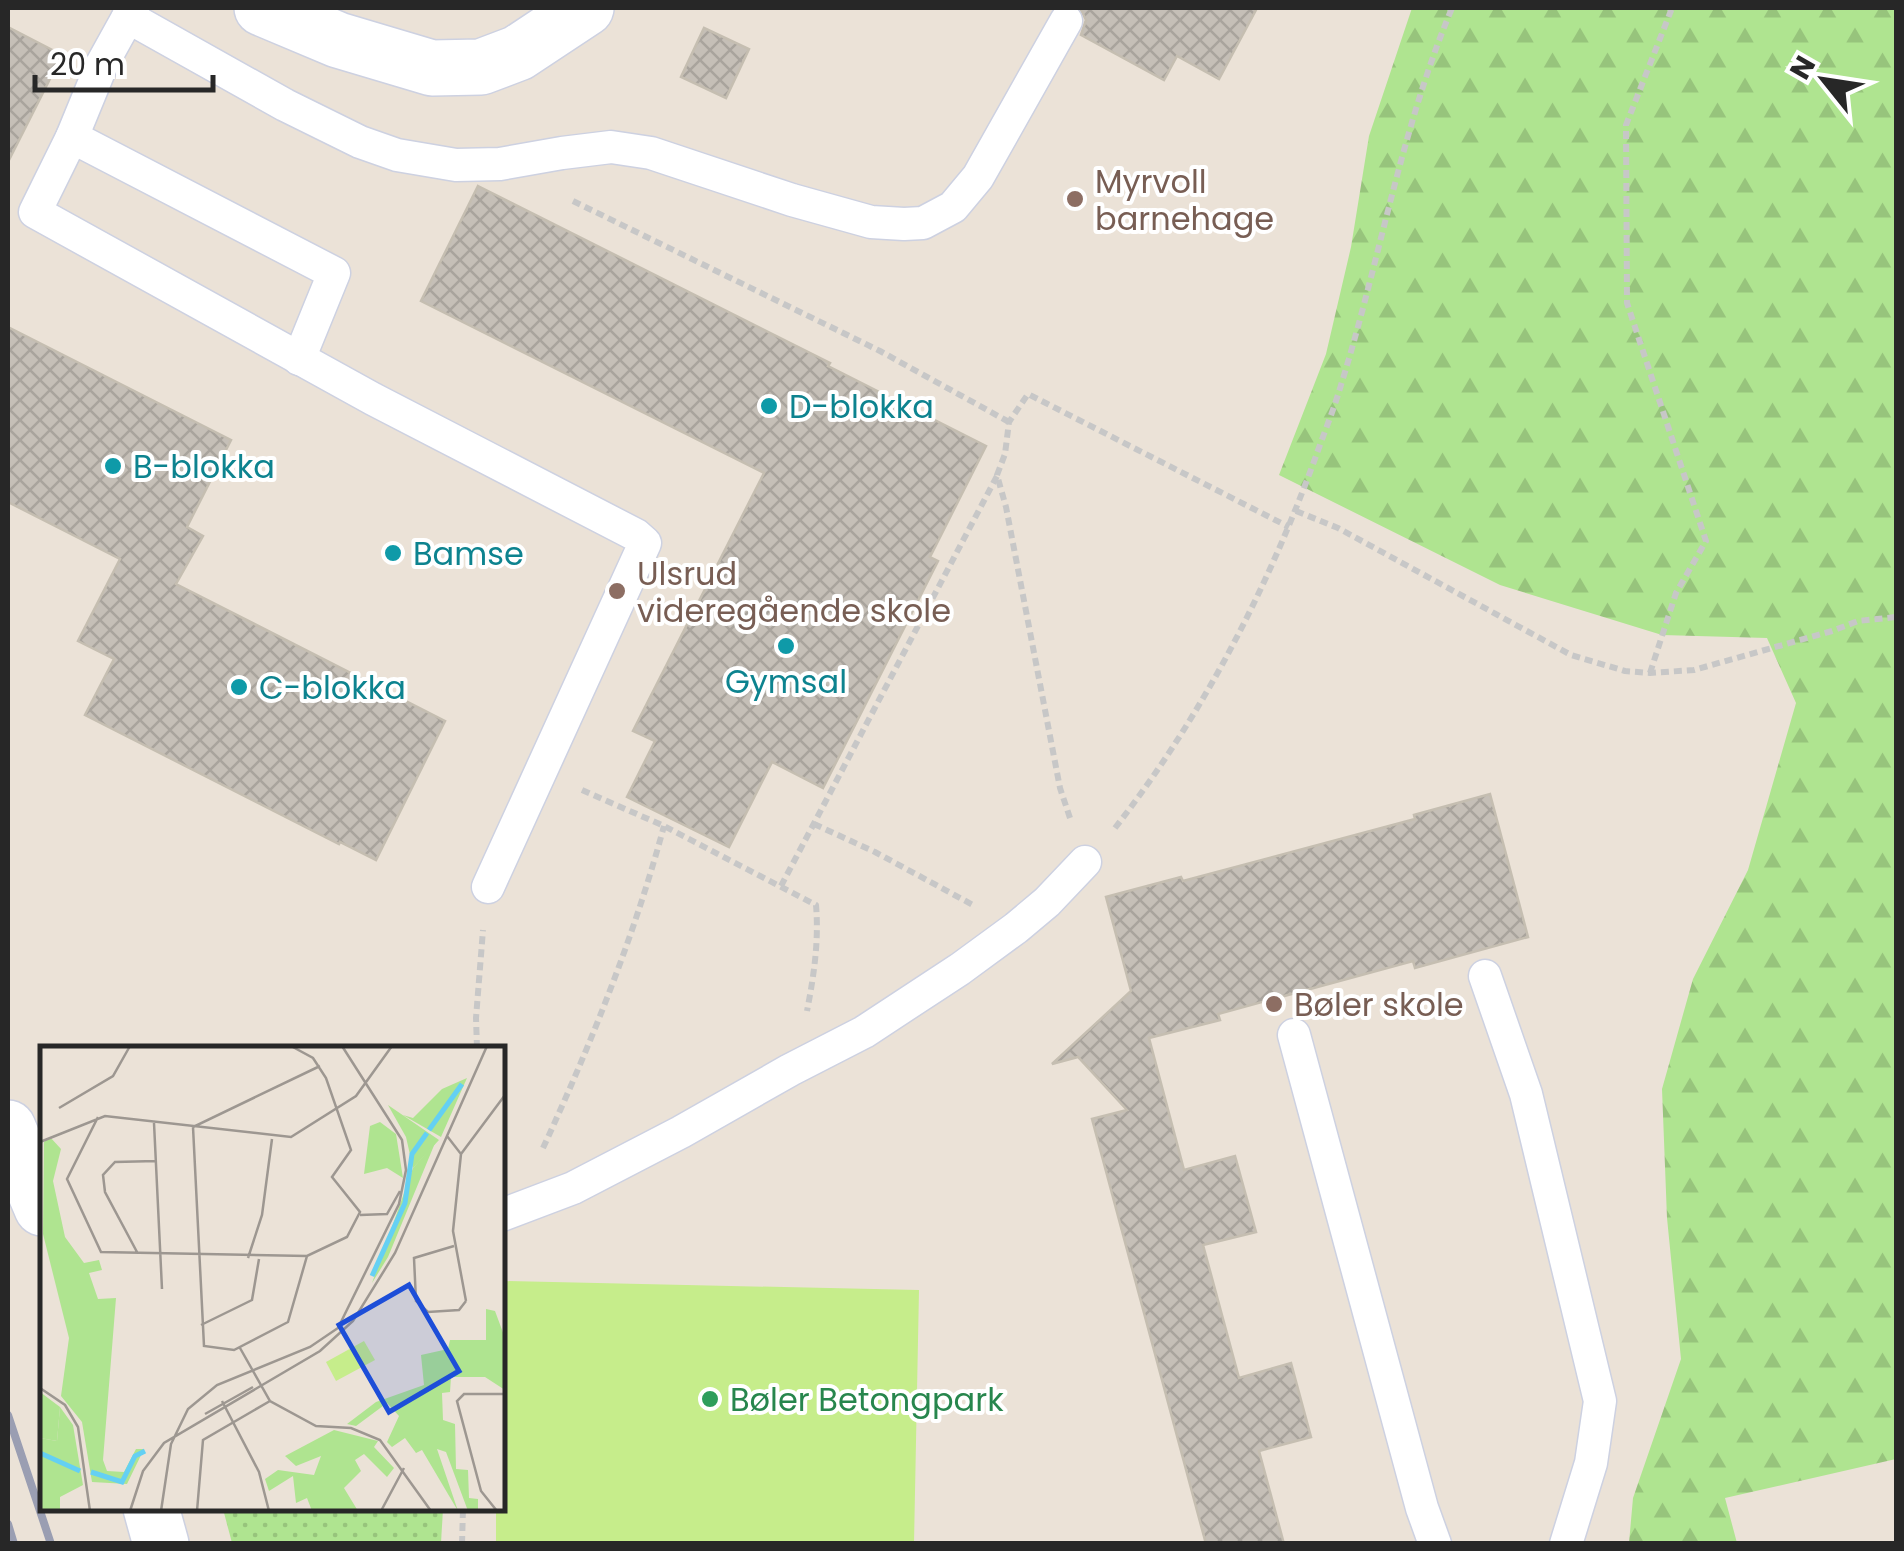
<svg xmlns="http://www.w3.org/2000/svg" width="1904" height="1551" font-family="Poppins,sans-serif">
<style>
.grass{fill:url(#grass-dots)}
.forest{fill:url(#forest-firs)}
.pitch{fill:#c6ed8b}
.building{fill:url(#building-cross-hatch);stroke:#c5beb1;stroke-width:2.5}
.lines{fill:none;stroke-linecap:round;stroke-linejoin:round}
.service-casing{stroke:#cdd1e1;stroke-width:35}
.minor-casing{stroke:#cdd1e1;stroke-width:58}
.secondary-casing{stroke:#cdd1e1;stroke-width:58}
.path{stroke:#c7c7c7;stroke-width:6;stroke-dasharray:8 5;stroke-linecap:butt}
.service{stroke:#fff;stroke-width:32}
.minor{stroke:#fff;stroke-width:55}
.secondary{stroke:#fff;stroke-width:55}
.rail{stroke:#9a9eb2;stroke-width:8}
.education-dot{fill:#8d6e63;stroke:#fff;stroke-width:4}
.culture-dot{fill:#0f9aa8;stroke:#fff;stroke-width:4}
.leisure-dot{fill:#2e9e5b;stroke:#fff;stroke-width:4}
.labels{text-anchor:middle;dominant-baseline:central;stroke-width:8;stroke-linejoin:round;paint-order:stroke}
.education-label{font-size:32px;fill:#785e54;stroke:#fff;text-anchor:start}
.culture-label{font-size:32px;fill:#0d838f;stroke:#fff;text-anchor:start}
.leisure-label{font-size:32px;fill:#27864d;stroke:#fff;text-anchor:start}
.inset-river{fill:none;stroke:#64d0f3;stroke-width:5}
.inset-road{fill:none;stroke:#9d9791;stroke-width:2.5}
.view{fill:#1d4ed8;fill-opacity:0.15;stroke:#1d4ed8;stroke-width:5}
.inset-edge{fill:none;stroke:#272727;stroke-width:5}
</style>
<defs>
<pattern id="grass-dots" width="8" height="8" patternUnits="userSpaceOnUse" patternTransform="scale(2.5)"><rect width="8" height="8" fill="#afe490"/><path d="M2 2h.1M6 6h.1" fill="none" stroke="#97c47c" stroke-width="1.8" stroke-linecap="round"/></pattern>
<pattern id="forest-firs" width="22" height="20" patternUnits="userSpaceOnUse" patternTransform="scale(2.5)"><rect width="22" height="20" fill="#afe490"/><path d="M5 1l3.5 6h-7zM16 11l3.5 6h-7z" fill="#97c47c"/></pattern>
<pattern id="building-cross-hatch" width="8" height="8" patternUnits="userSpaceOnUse" patternTransform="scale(2.5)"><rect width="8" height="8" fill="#c5bfb7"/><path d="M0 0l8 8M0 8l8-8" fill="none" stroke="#a9a49d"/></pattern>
</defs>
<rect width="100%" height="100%" fill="#ebe2d7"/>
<polygon class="grass" points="223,1509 443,1509 441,1543 232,1543"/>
<polygon class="forest" points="1412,8 1896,8 1896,1459 1725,1498 1737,1543 1629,1543 1633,1498 1681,1359 1667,1218 1662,1089 1693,979 1748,870 1796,703 1767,638 1662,635 1500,585 1279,475 1326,354 1351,247 1369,136"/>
<polygon class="pitch" points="503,1281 919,1290 914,1543 496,1543 496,1509 502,1508"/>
<g class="building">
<polygon points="1080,8 1257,8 1219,79 1177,56 1164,80 1081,35 1086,20"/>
<polygon points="8,27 62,55 8,162"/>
<polygon points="704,28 749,49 726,98 681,77"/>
<polygon points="478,186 830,363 828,366 986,446 930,557 938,561 823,788 772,762 729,847 627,797 655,741 633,731 764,473 421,301"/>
<polygon points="8,327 231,440 187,527 203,536 176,584 445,721 376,860 340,842 339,844 85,715 114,659 78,641 120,559 8,502"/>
<polygon points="1490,794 1528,937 1415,968 1413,961 1218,1014 1220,1020 1149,1038 1184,1170 1235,1156 1256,1232 1203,1245 1239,1378 1291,1363 1311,1437 1259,1451 1284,1544 1206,1544 1092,1119 1127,1110 1078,1057 1052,1064 1131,991 1106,897 1181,877 1183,881 1415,819 1414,815"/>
</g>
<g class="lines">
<g class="service-casing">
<g id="service">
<polyline points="133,8 102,64 72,137 35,212 373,399 636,535 645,543 488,887"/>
<polyline points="128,17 285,105 360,142 397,155 456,165 500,164 562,153 611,147 651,153 792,200 871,222 904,224 923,223 953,207 978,177 1066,21"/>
<polyline points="72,137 334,273 299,359"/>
<polyline points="1485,976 1526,1094 1600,1401 1591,1463 1566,1544"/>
<polyline points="1294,1035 1422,1508 1435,1544"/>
<polyline points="502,1215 573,1188 681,1132 790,1070 864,1032 960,969 1016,928 1047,902 1085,862"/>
</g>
</g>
<g class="minor-casing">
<polyline id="minor" points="262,8 338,40 432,68 481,67 518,53 586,8"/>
</g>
<g class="secondary-casing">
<g id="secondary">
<polyline points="8,1128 42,1208"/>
<polyline points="151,1508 161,1544"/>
</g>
</g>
<g class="path">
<polyline points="573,201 880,351 1009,422"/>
<polyline points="1296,511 1338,528 1571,655 1625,671 1650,673 1694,670 1832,631 1858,621 1896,617"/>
<polyline points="1650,673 1676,593 1706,541 1627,303 1626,125 1672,8"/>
<path d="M582 790 664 826 816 905C819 941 814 975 807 1011"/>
<polyline points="1070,818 1060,788 1006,507 997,475 1005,454 1009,422 1028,394 1289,527"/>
<polyline points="814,824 875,852 973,905"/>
<path d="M1115 828C1203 715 1267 590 1316 456 1324 433 1334 409 1341 385 1380 260 1401 129 1452 8"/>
<polyline points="781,886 997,476"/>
<polyline points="477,1048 476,1018 483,930"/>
<path d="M543 1148C591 1044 634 937 664 826"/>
<polyline points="462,1544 463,1508"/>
</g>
<use href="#service" class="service"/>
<use href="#minor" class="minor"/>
<use href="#secondary" class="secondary"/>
<g class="rail">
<polyline points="8,1415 51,1544"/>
<polyline points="8,1524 14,1544"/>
</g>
</g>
<g class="education-dot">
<circle cx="1075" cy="199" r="10"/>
<circle cx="617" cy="591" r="10"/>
<circle cx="1274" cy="1004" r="10"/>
</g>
<g class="culture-dot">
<circle cx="769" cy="406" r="10"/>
<circle cx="113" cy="466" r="10"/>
<circle cx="393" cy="553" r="10"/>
<circle cx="786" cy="646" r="10"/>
<circle cx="239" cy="687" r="10"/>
</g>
<circle class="leisure-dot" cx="710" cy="1399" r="10"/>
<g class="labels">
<g class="education-label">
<text x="1095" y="181">Myrvoll<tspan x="1095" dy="37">barnehage</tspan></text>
<text x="637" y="573">Ulsrud<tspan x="637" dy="37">videregående skole</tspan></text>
<text x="1294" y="1004">Bøler skole</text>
</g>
<g class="culture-label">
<text x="789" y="406">D-blokka</text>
<text x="133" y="466">B-blokka</text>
<text x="413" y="553">Bamse</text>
<text x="786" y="681" text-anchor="middle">Gymsal</text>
<text x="259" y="687">C-blokka</text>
</g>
<g class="leisure-label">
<text x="730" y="1399">Bøler Betongpark</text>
</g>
</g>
<g transform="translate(40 1046)">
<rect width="465" height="465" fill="#ebe2d7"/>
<path d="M427 32 401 91 363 69 373 72 402 43ZM348 59 399 94 373 122 366 91ZM0 346 20 361 17 395 0 392Z" fill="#afe490"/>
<path d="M340 76 356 88 363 132 347 122 324 128 330 80ZM10 91 21 103 13 135 25 191 44 217 59 214 62 224 49 227 58 253 76 252 63 414 67 425 84 426 96 403H104L87 438 52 436 42 376 21 350 29 292 3 188 4 96ZM395 97 348 211 332 237 373 122ZM446 263 455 265 465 292V344L445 331H411L410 346 402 347 403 374 415 378 416 423 428 424 429 452 438 453V465H428L406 406 397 403 418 465 382 404 376 407 365 392 352 401 347 396 359 370 347 357 316 380 307 378 336 356 384 339 381 309 408 303 410 294H446ZM20 361 33 379 43 439 20 451V465H1L0 392 17 395ZM294 384 338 395 334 401 354 422 347 431 324 408 315 414 321 425 304 442 318 465H272L267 452 256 457 253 430 229 445 225 433 238 424 274 429 281 410 256 420 245 410Z" fill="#afe490"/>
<path d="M324 295 335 314 296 335 286 316Z" fill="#c6ed8b"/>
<path class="inset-river" d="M389 84 422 38M332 230 365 157 372 108 387 87M0 407 40 425M51 426 82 436 95 410 105 405"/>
<path class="inset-road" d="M19 62 73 30 90 0M58 71 27 133 61 206 267 210 307 191 320 166 292 131 311 104 286 32 273 12 251 0M114 77 122 243M407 90 421 108 413 185 426 255M0 96 65 70 251 91 316 50 352 0M421 108 465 49M320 169 347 168 360 145M414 200 374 212 376 255 388 266 419 264 426 255M97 206 65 146 63 129 75 116 116 115M267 210 248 276 194 304 164 300 153 81 280 20M208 212 222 169 232 93M161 279 212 254 219 213M200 302 230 355 276 380 311 382 340 394 391 465M0 342 25 359 38 381 50 465M182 355 219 426 229 465M165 368 213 341M90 465 103 425 124 397 280 305 313 275 355 207 447 0M121 465 131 398 148 363 177 339 270 301 298 282 359 158 366 124 362 94 302 0M157 465 163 394 230 355M341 465 364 422M457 465 441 445 417 355 424 348H465"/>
<path class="view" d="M369 239 419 325 349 366 299 279Z"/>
<rect width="465" height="465" class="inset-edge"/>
</g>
<rect width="1904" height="1551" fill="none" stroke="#272727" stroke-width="20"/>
<g transform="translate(1824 80) rotate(300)" stroke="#ffffff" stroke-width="8" paint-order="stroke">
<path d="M0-8L18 38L0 25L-18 38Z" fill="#272727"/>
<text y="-15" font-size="28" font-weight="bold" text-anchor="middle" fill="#272727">N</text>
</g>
<path d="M35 75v15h178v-15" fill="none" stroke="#272727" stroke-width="5"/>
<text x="50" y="75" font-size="30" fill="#272727" stroke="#ffffff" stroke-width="8" paint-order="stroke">20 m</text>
</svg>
